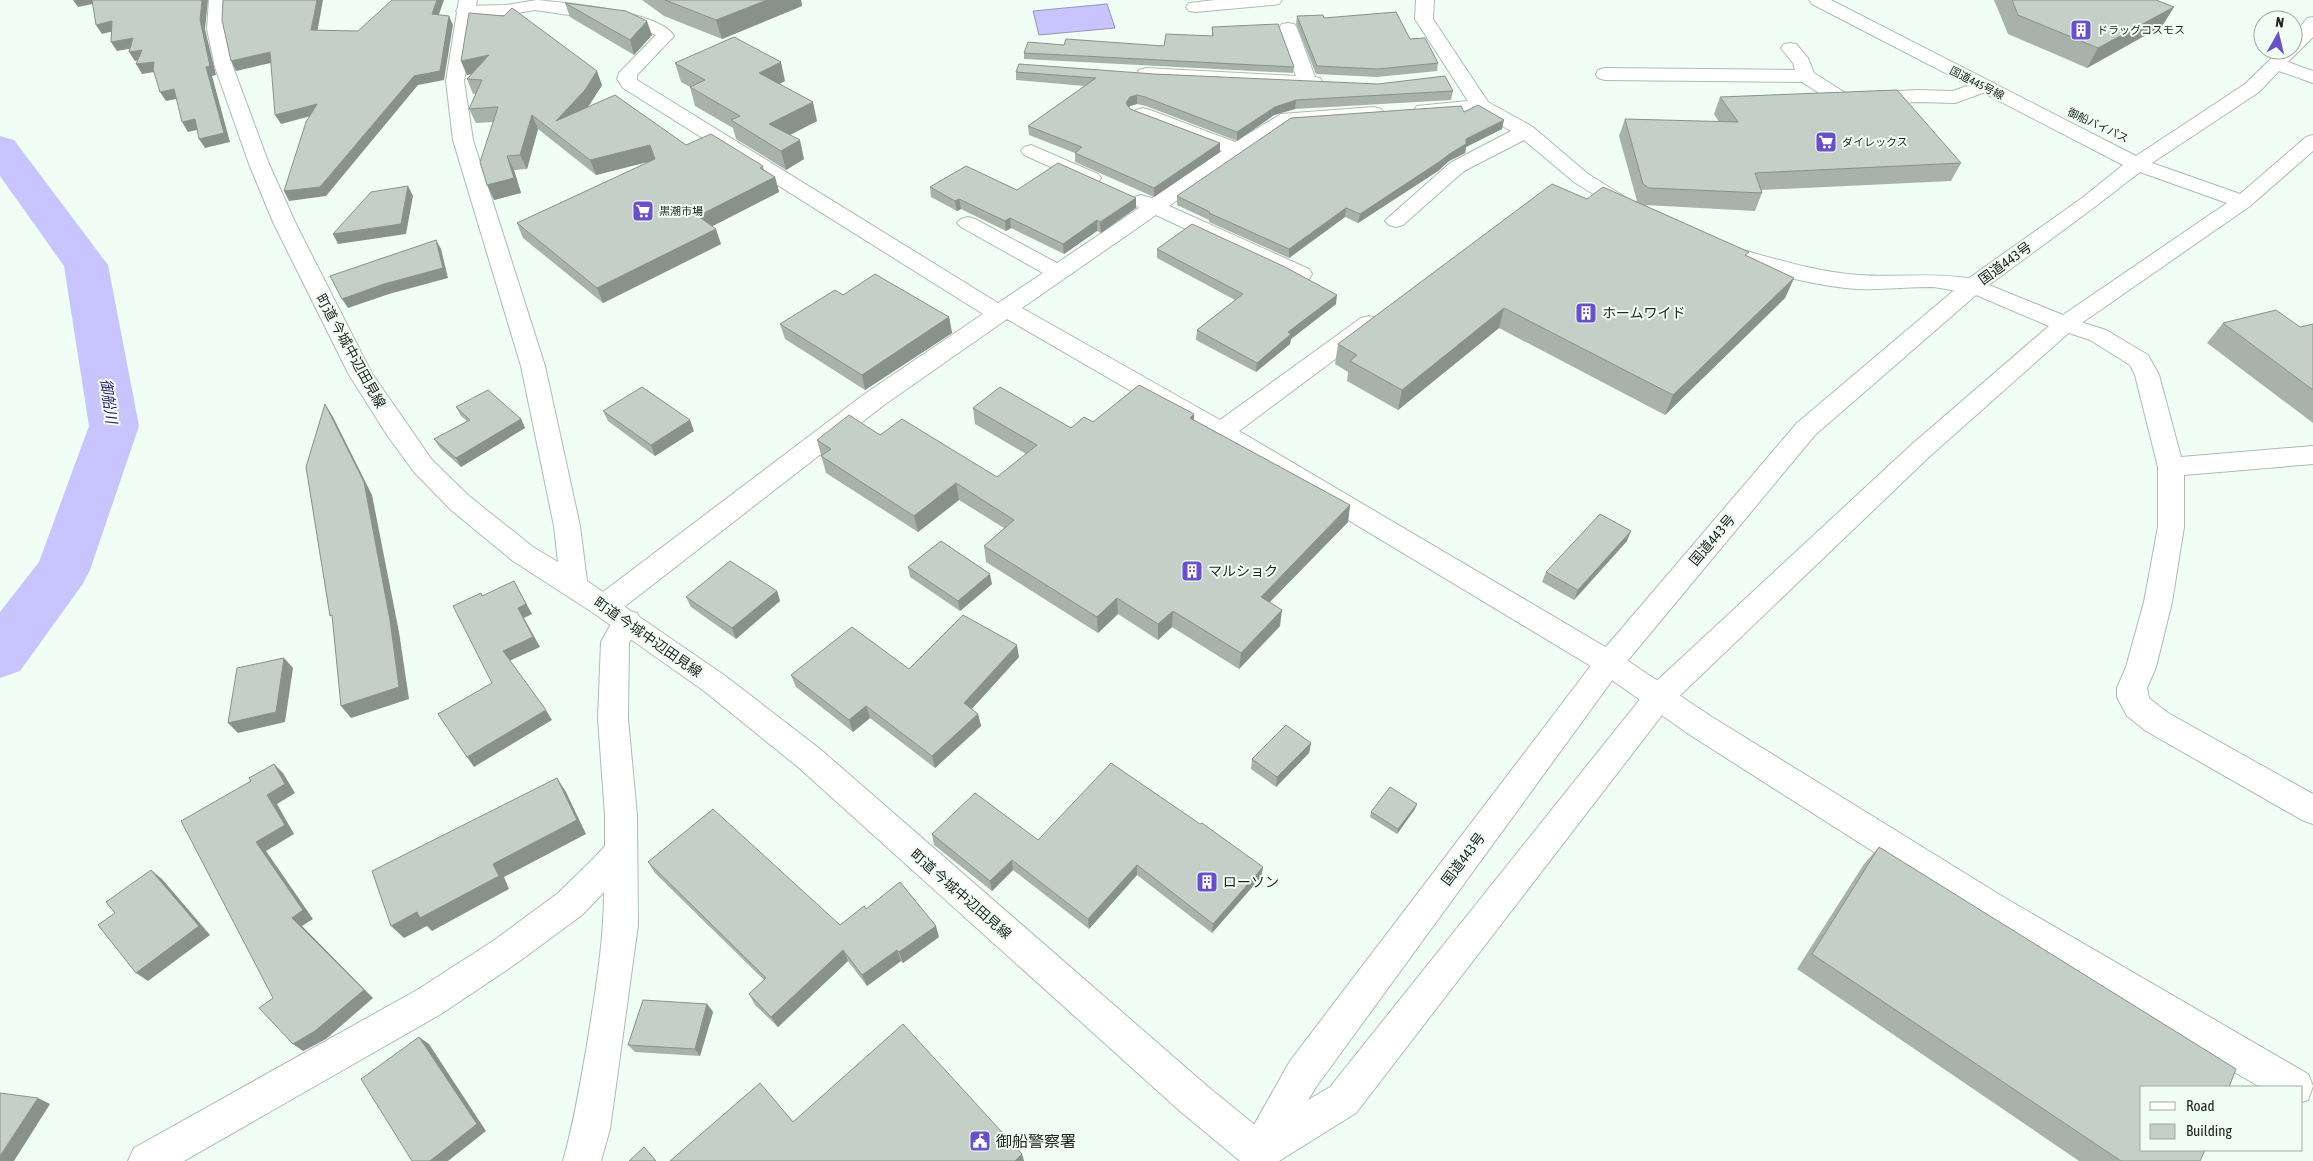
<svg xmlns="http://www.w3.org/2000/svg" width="2313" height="1161" font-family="'Asap Condensed','Noto Sans JP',sans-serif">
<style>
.water{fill:#c8c4fe;stroke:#9695bc}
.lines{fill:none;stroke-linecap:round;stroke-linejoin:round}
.river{fill:#c8c4fe;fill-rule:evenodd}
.street-casing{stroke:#aebbb3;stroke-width:2}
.secondary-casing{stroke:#aebbb3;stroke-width:2}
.highway-casing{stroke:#aebbb3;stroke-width:2}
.street{fill:#fff;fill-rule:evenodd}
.secondary{fill:#fff;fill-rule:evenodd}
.highway{fill:#fff;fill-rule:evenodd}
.wall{fill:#a8b2ab}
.shaded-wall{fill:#88918b}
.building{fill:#c3cfc7;stroke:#88918b}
.labels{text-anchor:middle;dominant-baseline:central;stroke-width:4;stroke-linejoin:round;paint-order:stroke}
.far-poi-label{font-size:11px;fill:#212623;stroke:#f0fef5;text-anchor:start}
.far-street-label{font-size:11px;fill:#212623;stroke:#f0fef5}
.street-label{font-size:14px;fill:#212623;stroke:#f0fef5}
.poi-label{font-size:14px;fill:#212623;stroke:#f0fef5;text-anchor:start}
.water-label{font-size:15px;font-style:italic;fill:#2c1665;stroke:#f0fef5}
.near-poi-label{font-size:16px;fill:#212623;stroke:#f0fef5;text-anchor:start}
</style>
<rect width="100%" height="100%" fill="#f0fef5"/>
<polygon class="water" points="1107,4 1115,28 1039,35 1033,11"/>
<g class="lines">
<polygon class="river" points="0,136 14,140 108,265 139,426 90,570 82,585 20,671 0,678 0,612 39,562 89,426 64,266 0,176"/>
<g class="street-casing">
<g id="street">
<path d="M537 0C565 3 661 11 674 36L637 75V80L998 303 1043 273 961 227 957 223 961 219 968 217 975 219 1057 263 1139 208 1131 201 1134 197 1141 195 1152 198 1222 151 1136 118 1133 114 1136 110 1143 108 1150 110 1235 142 1281 114 1374 107 1381 109 1384 113 1381 117 1374 119 1292 124 1271 135 1169 206 1309 269 1312 274 1309 279 1301 281 1293 279 1156 215 1022 308 1220 420 1361 318 1369 316 1377 318 1380 323 1377 328 1239 431 1619 655 1712 717 2005 898 2308 1074 2313 1086 2308 1100 2302 1102V1087H2260L2189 1046 1981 920 1690 735 1599 671 1212 438 1007 319 884 405 615 614 605 617 595 614 591 606 595 598 866 393 983 314 623 88 617 79 619 73 656 35 631 24 535 10 506 15 465 16 459 15 456 11 459 7 465 6 506 5Z"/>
<polygon points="1215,0 1282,0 1279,4 1273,5 1195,12 1189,11 1186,7 1189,3"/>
<polygon points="1416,0 1434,0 1433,19 1488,102 1533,127 1588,174 1638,205 1641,209 1638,213 1631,215 1624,213 1574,182 1524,140 1464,171 1403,225 1396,227 1389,225 1385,221 1389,217 1450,163 1511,131 1478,112 1424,116 1417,114 1414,110 1417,106 1468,101 1415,19"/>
<polygon points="1288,23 1294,24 1297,28 1315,77 1320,78 1322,82 1320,86 1313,88 1146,80 1139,78 1137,74 1139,70 1146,68 1296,76 1279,28 1282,24"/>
<polygon points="1790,43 1796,44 1808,58 1814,73 1847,94 1918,90 1953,91 1984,80 1991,82 1993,86 1991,90 1955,103 1918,102 1843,106 1836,104 1802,82 1605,80 1598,78 1596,74 1598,70 1605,68 1795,70 1793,63 1781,48 1784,44"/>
<polygon points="1031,145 1098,174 1101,178 1098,182 1091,184 1084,182 1024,155 1021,151 1024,147"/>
<path d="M1731 247C1774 258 1814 272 1859 275 1900 278 1940 271 1981 281L1984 286 1981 291C1966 295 1947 288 1932 287 1907 287 1883 290 1858 289 1812 286 1767 272 1723 259L1720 254 1723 249Z"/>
<polygon points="2065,317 2106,330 2148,355 2159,375 2181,457 2313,446 2313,464 2184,475 2184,527 2172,602 2156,667 2147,688 2149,698 2168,713 2313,794 2313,824 2302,820 2146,731 2127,716 2117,697 2117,688 2126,667 2144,602 2158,527 2158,467 2135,375 2130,365 2090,340 2057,329 2054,324 2057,319"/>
<path d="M627 610 637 613 641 621 629 643 628 719 637 815 638 925 610 1129 601 1161H563C574 1123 580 1084 587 1045 595 994 604 943 604 892L582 915 517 963 441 1014 184 1161H128L134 1148 417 990 493 941 558 893 594 858 605 846V815L598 719 601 642 617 613Z"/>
</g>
</g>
<g class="secondary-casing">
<polygon id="secondary" points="209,0 227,0 225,29 233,67 269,164 295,222 371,372 432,460 469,496 533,547 558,562 554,526 521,366 453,140 446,81 459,0 477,0 464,81 473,140 545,366 580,526 587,581 724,675 820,749 1207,1086 1272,1139 1278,1152 1274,1161 1240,1161 1181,1112 798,767 704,691 595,614 513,561 451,510 414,472 387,435 348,373 273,222 249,164 215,67 207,29"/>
</g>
<g class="highway-casing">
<path id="highway" d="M1809 0H1831L2136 156 2245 84 2280 50H2293V37L2307 18 2313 17V37L2288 62 2313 71V83L2279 71 2259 92 2152 163 2240 194 2306 137 2313 135V151L2250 206 2073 329 1929 457 1669 706 1356 1113 1279 1161H1244L1240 1152 1246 1139 1290 1061 1599 655 1797 423 1965 281 2082 198 2123 165 1812 4ZM2140 172 2227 203 2063 315 1989 285 2096 206ZM1976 295 2049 326 1911 445 1649 688 1330 1087 1308 1100 1316 1087 1619 671 1815 435Z"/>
</g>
<use href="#street" class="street"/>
<use href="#secondary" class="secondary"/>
<use href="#highway" class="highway"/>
</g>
<g class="wall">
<polygon points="642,0 801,0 802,6 722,39 664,16"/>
<polygon points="1994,0 2156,0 2174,7 2162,26 2087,68 2008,34"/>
<polygon points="565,3 652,35 634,55 570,17"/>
<polygon points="1297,16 1324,18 1410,39 1438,63 1437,71 1377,77 1316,74 1296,24"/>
<polygon points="1212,27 1294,67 1293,73 1024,59 1024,53 1064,45 1164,46 1212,36"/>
<polygon points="461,61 602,85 588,107 686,145 763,166 764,170 775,177 779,192 712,226 721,244 603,303 523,238 517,223 652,161 596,175 538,129 527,169 514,170 521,193 494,200 493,122 476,123 469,109 476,94 473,94 467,79 471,74 467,75"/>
<polygon points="675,63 785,81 780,84 817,121 790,135 804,159 786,170 736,139 733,128 695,106 690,87 681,82"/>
<polygon points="1016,72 1154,74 1453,91 1451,100 1295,109 1274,115 1237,141 1146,106 1137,104 1130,106 1129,108 1130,109 1220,143 1220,152 1154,197 1075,162 1075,153 1029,135 1028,126 1085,86 1016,80"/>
<polygon points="1720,97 1961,163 1951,181 1761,190 1762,193 1755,211 1645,205 1747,256 1794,278 1785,298 1665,415 1499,328 1398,410 1347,381 1348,372 1335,364 1338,344 1587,199 1637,201 1619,136 1625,119 1719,122 1714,114"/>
<polygon points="1464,112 1502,129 1466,147 1465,153 1449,161 1438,171 1358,223 1345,217 1289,258 1209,222 1209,220 1177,205 1177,196"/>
<polygon points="930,187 1017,190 1136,198 1136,208 1101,233 1097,231 1064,254 1011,228 1006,231 961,209 957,211 931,197"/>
<polygon points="1157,249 1336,304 1291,339 1290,344 1256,372 1196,340 1197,330 1235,300 1157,258"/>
<polygon points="949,317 952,333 865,390 785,339 780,324"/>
<polygon points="2223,323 2300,327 2313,324 2313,423 2207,343"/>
<polygon points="456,407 521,419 525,428 461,467 440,448 434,439 467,421 461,416"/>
<polygon points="973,408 1071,428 1093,422 1194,414 1194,420 1350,505 1348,522 1270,602 1280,626 1239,669 1172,627 1158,640 1118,614 1098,633 986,562 984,546 1004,528 959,500 918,532 826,473 817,440 880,435 997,477 1026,454 975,424"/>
<polygon points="603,411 694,431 655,456 608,421"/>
<polygon points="1627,541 1574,600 1542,582 1546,572"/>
<polygon points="908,567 992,584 960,611 910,577"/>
<polygon points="777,591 780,601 736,639 691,607 686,597"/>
<polygon points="1019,657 972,709 978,714 981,726 935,768 870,718 853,732 796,687 791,675 909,669"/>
<polygon points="1311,743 1309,753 1276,787 1251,769 1252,759"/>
<polygon points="1415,809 1397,834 1370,817 1371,812"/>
<polygon points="932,834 1038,840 1263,867 1261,877 1212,933 1137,875 1089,929 1013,870 992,891 934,845"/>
<polygon points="1879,847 2200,1161 2079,1161 1797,969 1864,864"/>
<polygon points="648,862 840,925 866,909 939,937 903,963 901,961 867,986 848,961 778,1027 755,1005 749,994 764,980 655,873"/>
<polygon points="707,1004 713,1012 700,1056 635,1052 628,1045"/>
</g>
<g class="shaded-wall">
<polygon points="73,0 95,0 97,3 78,7"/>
<polygon points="202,0 208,0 205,29 216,75 212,76 230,142 205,148 199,139 200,20"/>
<polygon points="317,0 323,0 316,39 311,30"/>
<polygon points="437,0 444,0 436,23 432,14"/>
<polygon points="767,0 801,0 802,6 722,39 716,20"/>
<polygon points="2174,7 2162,26 2087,68 2098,48"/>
<polygon points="449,16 453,25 444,80 418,85 326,196 289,201 284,191"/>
<polygon points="112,21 118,30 102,34 96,25"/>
<polygon points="647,21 652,35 634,55 630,40"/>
<polygon points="133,38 139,47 117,51 111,42"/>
<polygon points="142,50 148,59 135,61 129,52"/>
<polygon points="270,52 275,62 236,71 231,61"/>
<polygon points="489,55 495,69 467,75 461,61"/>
<polygon points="154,62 160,71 142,74 136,64"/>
<polygon points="781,62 785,81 764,91 759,73"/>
<polygon points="597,71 602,85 590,104 562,135 556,121"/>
<polygon points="174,89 180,98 166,101 160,92"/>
<polygon points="1137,95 1137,104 1130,106 1126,112 1126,103 1130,97"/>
<polygon points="1296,100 1295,109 1274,115 1237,141 1237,132 1275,107"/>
<polygon points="813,102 817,121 774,143 769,124"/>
<polygon points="317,104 322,113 281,124 275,115"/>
<polygon points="532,115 538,129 527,169 520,155"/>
<polygon points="195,119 201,129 188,132 182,122"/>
<polygon points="1504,120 1502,129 1466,147 1465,153 1449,161 1438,171 1358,223 1360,214 1466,139"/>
<polygon points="800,140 804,159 786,170 781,151"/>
<polygon points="1220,143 1220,152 1154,197 1154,188"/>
<polygon points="650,145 655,160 596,175 590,160"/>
<polygon points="507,156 514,170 521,193 494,200 487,185"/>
<polygon points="775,177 779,192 703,231 698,216"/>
<polygon points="408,186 413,196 406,234 338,244 333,234"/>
<polygon points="1136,198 1136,208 1101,233 1100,222"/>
<polygon points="959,199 961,209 957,211 955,201"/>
<polygon points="1346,208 1345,217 1289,258 1289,249"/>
<polygon points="1010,218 1011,228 1006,231 1005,221"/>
<polygon points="1097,220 1097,231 1064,254 1063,244"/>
<polygon points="716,229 721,244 603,303 597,288"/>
<polygon points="436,240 441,249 448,278 389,294 348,308 342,299"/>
<polygon points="1794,278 1785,298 1665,415 1673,395"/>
<polygon points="1337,295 1336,304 1291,339 1290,344 1256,372 1257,363 1288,332"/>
<polygon points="1504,308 1499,328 1398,410 1402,390"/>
<polygon points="949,317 952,333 865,390 862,375"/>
<polygon points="325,404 333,417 372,495 399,632 409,699 351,718 341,706"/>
<polygon points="1194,414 1194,431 1190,418"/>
<polygon points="521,419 525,428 461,467 456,458"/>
<polygon points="690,420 694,431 655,456 651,445"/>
<polygon points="956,483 959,500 918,532 914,516"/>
<polygon points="1350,505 1348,522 1259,613 1261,597"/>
<polygon points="1631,531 1627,541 1574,600 1578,590"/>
<polygon points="990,574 992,584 960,611 958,601"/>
<polygon points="514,581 532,614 524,618 540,647 509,661 503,651 518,608"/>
<polygon points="777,591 780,601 736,639 732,628"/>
<polygon points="1117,598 1118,614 1098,633 1097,617"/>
<polygon points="1282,610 1280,626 1239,669 1241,653"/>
<polygon points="1173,611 1172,627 1158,640 1158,624"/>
<polygon points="1017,645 1019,657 966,715 964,703"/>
<polygon points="284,658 293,668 285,722 238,733 228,723"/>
<polygon points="866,706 870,718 853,732 849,720"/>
<polygon points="546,710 552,720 474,767 467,757"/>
<polygon points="978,714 981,726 935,768 932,756"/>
<polygon points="1311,743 1309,753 1276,787 1277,777"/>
<polygon points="274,764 283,773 295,793 277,804 294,834 266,851 313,919 302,926 373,998 326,1039 303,1051 293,1044 292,918 256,842"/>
<polygon points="557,778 566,792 586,834 504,877 509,889 432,931 427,926 404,938 391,926 493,864"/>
<polygon points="1417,804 1415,809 1397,834 1398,829"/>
<polygon points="1012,860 1013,870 992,891 990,881"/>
<polygon points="1137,865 1137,875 1089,929 1088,919"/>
<polygon points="1263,867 1261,877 1212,933 1213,924"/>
<polygon points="151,870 162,879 210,935 148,981 136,973"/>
<polygon points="936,926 939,937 903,963 899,952"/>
<polygon points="843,950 848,961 778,1027 771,1017"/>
<polygon points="897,950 901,961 867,986 862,975"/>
<polygon points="707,1004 713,1012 700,1056 695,1049"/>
<polygon points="419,1037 429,1044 486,1131 448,1161 430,1161"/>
<polygon points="38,1098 50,1104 14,1161 0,1161 0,1156"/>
<polygon points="1022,1154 1024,1161 1015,1161"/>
</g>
<g class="building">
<polygon points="92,0 202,0 200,20 210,66 206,67 224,133 199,139 195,119 182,122 174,89 160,92 153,69 154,62 136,64 142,50 129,52 133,38 111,42 112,21 96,25"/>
<polygon points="223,0 317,0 311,30 358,31 392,0 437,0 432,14 449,16 440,71 414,76 320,187 284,191 306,122 317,104 275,115 270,52 231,61 222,20"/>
<polygon points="665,0 767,0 716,20"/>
<polygon points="2012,0 2156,0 2174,7 2098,48 2018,15"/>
<polygon points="565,3 626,11 647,21 630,40"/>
<polygon points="512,8 597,71 585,90 556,121 615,95 686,145 711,134 763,166 760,168 775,177 698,216 716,229 597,288 517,223 655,159 650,145 590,160 532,115 520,155 507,156 514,178 487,185 480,162 498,107 469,109 482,80 467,79 489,55 461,61 469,13 504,16"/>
<polygon points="1396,12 1410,39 1425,38 1438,63 1378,69 1317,66 1297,16 1323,15 1324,18"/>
<polygon points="1278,24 1294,67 1024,53 1028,42 1064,45 1066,39 1164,46 1166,34 1213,36 1212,27"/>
<polygon points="734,37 781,62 759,73 813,102 769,124 800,140 781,151 731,120 740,116 690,87 705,80 675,63"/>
<polygon points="1019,64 1154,74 1378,84 1445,76 1453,91 1296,100 1275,107 1237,132 1145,97 1137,95 1130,97 1126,103 1130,109 1220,143 1154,188 1075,153 1082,147 1028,126 1096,78 1016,72"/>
<polygon points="1897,90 1961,163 1755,173 1762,193 1649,188 1643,184 1625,119 1738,122 1720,97"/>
<polygon points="1478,105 1504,120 1466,139 1466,144 1451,153 1439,162 1360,214 1346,208 1289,249 1209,213 1210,212 1177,196 1291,118 1461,106 1464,112"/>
<polygon points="1058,163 1136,198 1100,222 1097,220 1063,244 1010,218 1005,221 959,199 955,201 930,187 966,166 1017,190"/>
<polygon points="1552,184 1587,199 1603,187 1749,252 1745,255 1794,278 1673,395 1504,308 1402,390 1350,361 1357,355 1338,344"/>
<polygon points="408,186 401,224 333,234 371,192"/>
<polygon points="1192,224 1285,267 1337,295 1288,332 1291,334 1257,363 1197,330 1243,294 1157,249"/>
<polygon points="436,240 443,268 384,284 342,299 330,276"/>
<polygon points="875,274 949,317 862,375 780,324 835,290 843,295"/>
<polygon points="2276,310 2300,327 2313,324 2313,390 2223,323"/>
<polygon points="1139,385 1194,414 1190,418 1350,505 1261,597 1282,610 1241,653 1173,611 1158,624 1117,598 1097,617 984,546 1014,520 956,483 914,516 821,456 831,449 817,440 849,415 880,435 902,419 997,477 1037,445 973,408 1000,387 1071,428 1084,417 1093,422"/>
<polygon points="642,387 690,420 651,445 603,411"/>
<polygon points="488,390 521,419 456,458 434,439 470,420 456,407"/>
<polygon points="325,404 364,482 390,620 399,687 341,706 332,615 330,616 306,467"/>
<polygon points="1600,514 1631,531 1578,590 1546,572"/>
<polygon points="941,541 990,574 958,601 908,567"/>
<polygon points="730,561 777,591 732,628 686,597"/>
<polygon points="514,581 526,604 518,608 533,637 503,651 546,710 467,757 438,714 492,683 453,606 481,593 482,596"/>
<polygon points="963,615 1017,645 964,703 978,714 932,756 866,706 849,720 791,675 852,627 909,669"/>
<polygon points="284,658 276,712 228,723 237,668"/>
<polygon points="1286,725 1311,743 1277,777 1252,759"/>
<polygon points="1111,763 1200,824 1202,823 1263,867 1213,924 1137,865 1088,919 1012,860 990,881 932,834 975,793 1038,840"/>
<polygon points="274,764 285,784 267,795 285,825 256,842 303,910 292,918 364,990 315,1031 293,1044 259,1008 273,998 181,821 251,781 249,778"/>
<polygon points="557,778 577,820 493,864 499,876 420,918 417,912 391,926 372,871"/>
<polygon points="1390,787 1417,804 1398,829 1371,812"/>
<polygon points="713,809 840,925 864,906 866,909 900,882 936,926 899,952 897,950 862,975 843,950 771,1017 749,994 766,978 648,862"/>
<polygon points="1879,847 2236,1069 2229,1087 2142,1087 2142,1150 2205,1150 2200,1161 2121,1161 1812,954"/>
<polygon points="151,870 199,926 136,973 98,925 115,913 106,902"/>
<polygon points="643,1000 707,1004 695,1049 628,1045"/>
<polygon points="903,1024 1022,1154 1015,1161 670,1161 760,1083 793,1122"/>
<polygon points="419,1037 477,1124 430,1161 412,1161 361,1079"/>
<polygon points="0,1093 38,1098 0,1156"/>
<polygon points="644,1147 656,1161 629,1161"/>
</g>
<defs>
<g id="building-square" transform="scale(1.125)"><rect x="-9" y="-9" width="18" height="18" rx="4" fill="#6950c9" stroke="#f0fef5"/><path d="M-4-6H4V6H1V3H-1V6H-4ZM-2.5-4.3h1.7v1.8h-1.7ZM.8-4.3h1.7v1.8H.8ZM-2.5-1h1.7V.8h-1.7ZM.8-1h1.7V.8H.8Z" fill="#fff"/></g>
<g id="supermarket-square" transform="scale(1.125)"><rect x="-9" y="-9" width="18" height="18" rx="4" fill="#6950c9" stroke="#f0fef5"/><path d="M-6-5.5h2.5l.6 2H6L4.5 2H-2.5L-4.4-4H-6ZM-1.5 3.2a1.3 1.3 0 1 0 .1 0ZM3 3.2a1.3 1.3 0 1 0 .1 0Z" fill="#fff"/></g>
<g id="civic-square" transform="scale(1.125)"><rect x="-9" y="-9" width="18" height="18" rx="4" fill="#6950c9" stroke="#f0fef5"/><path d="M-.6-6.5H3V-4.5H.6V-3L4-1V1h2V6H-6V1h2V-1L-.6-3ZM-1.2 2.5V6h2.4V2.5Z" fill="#fff"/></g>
</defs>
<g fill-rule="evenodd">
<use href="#building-square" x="2081" y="30"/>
<use href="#supermarket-square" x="1826" y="142"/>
<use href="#supermarket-square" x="643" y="211"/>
<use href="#building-square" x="1586" y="313"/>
<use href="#building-square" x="1192" y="571"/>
<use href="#building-square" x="1207" y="882"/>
<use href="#civic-square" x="980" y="1141"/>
</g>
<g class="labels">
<g class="far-poi-label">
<text x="2097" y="30">ドラッグコスモス</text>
<text x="1842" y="142">ダイレックス</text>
<text x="659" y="211">黒潮市場</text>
</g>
<g class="far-street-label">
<text transform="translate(1977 83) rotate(27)">国道445号線</text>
<text transform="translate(2098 125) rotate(25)">御船バイパス</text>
</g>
<g class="street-label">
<text transform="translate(2005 263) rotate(-36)">国道443号</text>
<text transform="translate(351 351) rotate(61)">町道 今城中辺田見線</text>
<text transform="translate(1712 540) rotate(-50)">国道443号</text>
<text transform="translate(648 637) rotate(35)">町道 今城中辺田見線</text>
<text transform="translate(1463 859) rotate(-53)">国道443号</text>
<text transform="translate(961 894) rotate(41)">町道 今城中辺田見線</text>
</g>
<g class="poi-label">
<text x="1602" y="313">ホームワイド</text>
<text x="1208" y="571">マルショク</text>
<text x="1223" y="882">ローソン</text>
</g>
<g class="water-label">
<text transform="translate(109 401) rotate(82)">御船川</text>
</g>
<g class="near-poi-label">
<text x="996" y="1141">御船警察署</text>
</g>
</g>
<rect x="2140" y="1086" width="162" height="65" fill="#f0fef5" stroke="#9da8a1"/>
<rect x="2150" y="1102" width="25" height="8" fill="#ffffff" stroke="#9da8a1"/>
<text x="2186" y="1111" font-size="15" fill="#212623">Road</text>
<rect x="2150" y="1124" width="25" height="15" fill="#c3cfc7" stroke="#9da8a1"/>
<text x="2186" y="1136" font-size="15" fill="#212623">Building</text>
<g transform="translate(2278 35) rotate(8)"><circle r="24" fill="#f0fef5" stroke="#9da8a1"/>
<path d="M0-4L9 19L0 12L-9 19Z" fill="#6950c9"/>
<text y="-8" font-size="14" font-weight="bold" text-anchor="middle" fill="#212623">N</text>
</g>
</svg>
